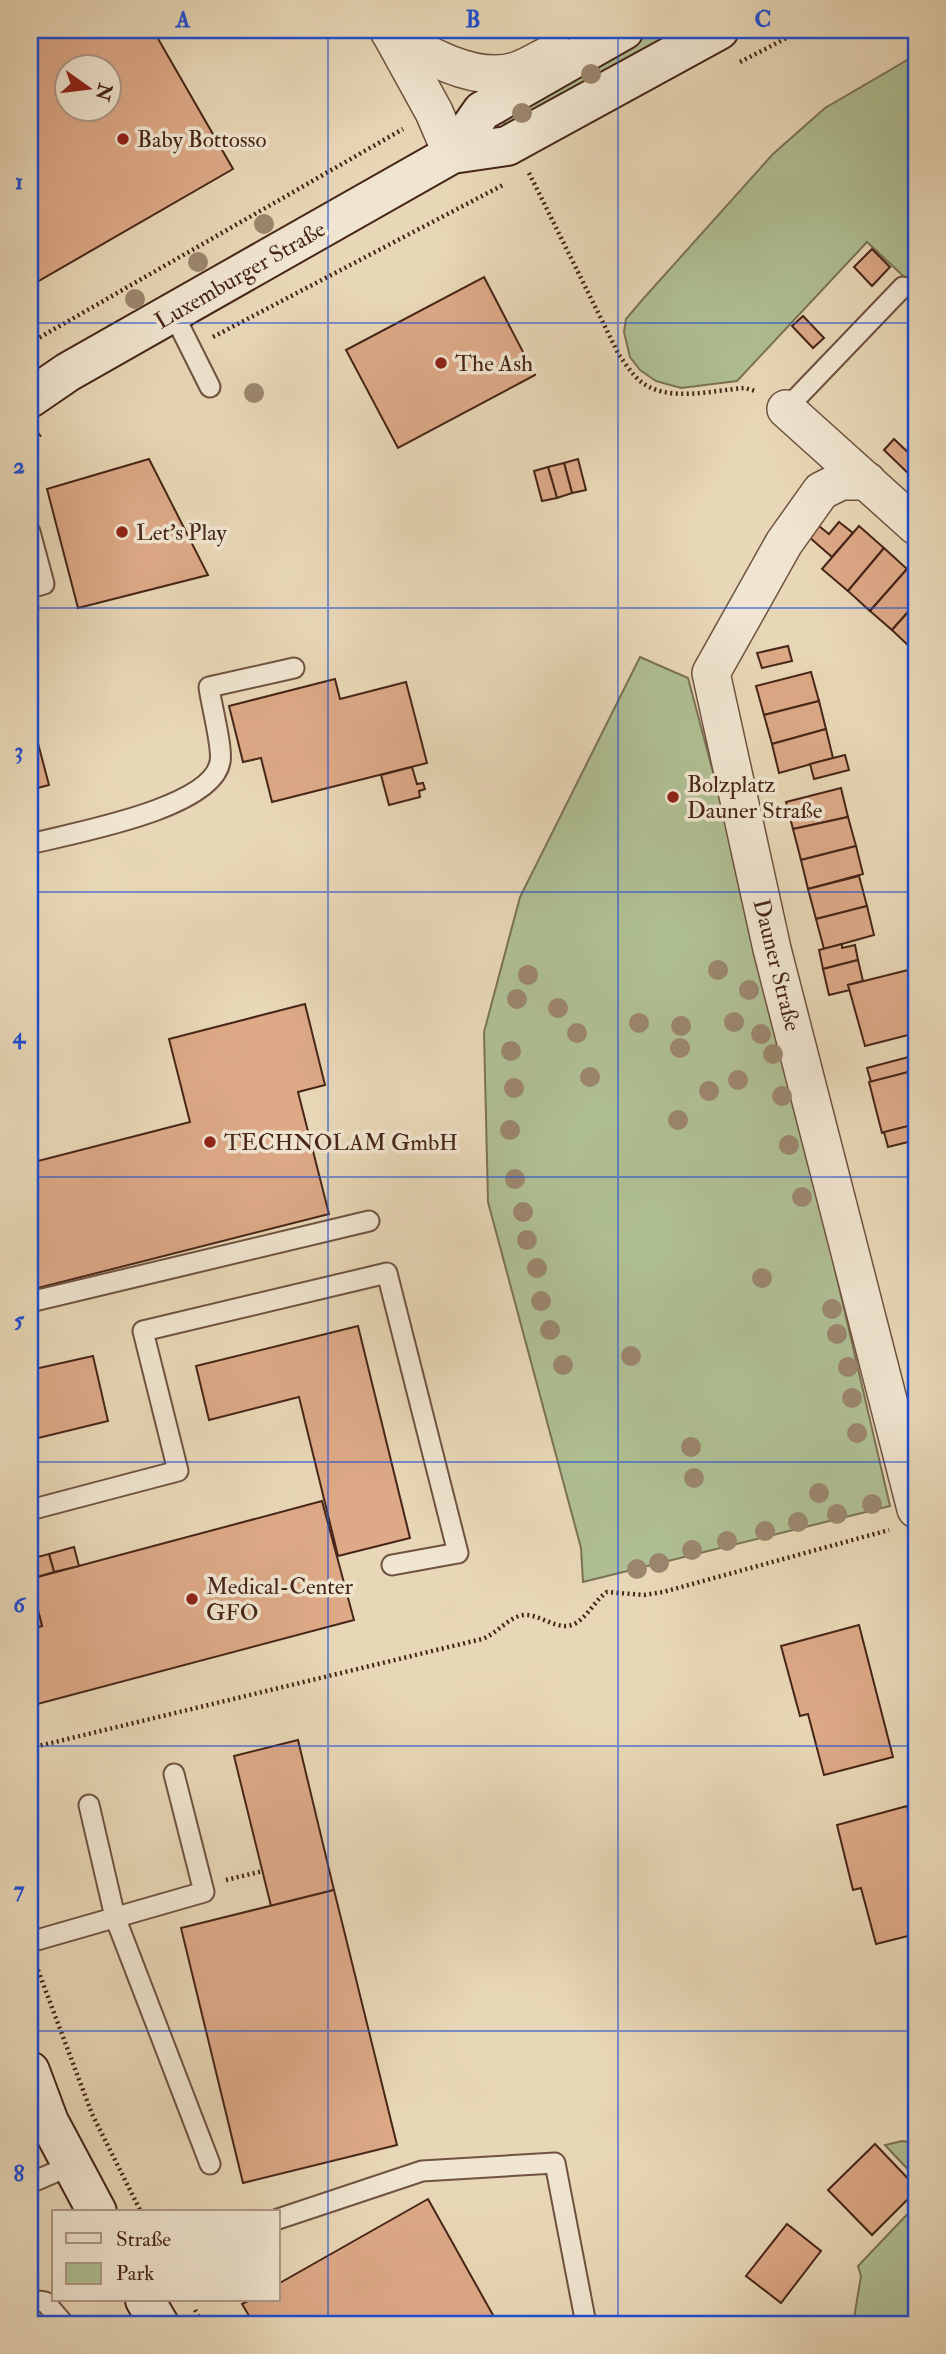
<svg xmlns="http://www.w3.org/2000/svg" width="946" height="2354" font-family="'IM FELL Double Pica',serif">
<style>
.green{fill:#afbf93;stroke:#7b7256;stroke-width:2}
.building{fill:#dda987;stroke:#472518;stroke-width:2;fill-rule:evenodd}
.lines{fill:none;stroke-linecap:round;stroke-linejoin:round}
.lane-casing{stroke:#6f5240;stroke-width:23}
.street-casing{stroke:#6f5240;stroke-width:40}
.secondary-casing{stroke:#472518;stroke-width:42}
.path{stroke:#472518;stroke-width:4.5;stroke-dasharray:2 3.5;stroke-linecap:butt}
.lane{stroke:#f0e5d0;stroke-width:19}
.street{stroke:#f0e5d0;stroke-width:37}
.secondary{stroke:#f0e5d0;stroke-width:38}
.tree{fill:#9b866d}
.grid{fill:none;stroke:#1d4ed8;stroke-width:2;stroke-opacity:0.55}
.poi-dot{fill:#8f2418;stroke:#f0e5d0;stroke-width:2.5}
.labels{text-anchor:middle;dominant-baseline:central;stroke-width:7;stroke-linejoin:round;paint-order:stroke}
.poi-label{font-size:23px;fill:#472518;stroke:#f0e5d0;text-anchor:start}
.street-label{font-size:23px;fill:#472518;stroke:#f0e5d0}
.neatline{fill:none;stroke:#1d4ed8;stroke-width:2.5}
.grid-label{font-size:23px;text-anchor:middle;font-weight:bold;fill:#1d4ed8}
</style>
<rect width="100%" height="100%" fill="#e8d7b6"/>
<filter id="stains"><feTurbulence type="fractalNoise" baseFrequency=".00286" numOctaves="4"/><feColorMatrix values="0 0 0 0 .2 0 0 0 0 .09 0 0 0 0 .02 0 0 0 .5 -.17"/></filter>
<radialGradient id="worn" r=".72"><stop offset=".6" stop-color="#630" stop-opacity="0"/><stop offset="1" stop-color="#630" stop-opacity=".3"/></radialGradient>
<g class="green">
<polygon points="648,30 697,30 507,128 499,115"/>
<polygon points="916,55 916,288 867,242 737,381 681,388 656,381 640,370 630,357 624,332 626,319 643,299 773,154 825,108"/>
<polygon points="640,657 688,678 762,956 890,1506 583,1582 581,1548 488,1202 484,1032 520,897"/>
<polygon points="902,2141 916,2143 916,2178 885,2145"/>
<polygon points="916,2205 916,2324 853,2324 861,2276 858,2266"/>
</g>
<g class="building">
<path d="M30 30H153L233 169 30 286ZM66 66H108V108H66Z"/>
<polygon points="872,249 890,267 872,286 854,267"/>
<polygon points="484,277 535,375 398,448 346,350"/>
<polygon points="803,316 824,338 813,348 792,326"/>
<polygon points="894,439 916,460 916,481 884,450"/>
<polygon points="149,459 208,575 78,608 47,489"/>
<polygon points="578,459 586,490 572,493 564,463"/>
<polygon points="564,463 572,493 557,498 548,467"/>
<polygon points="548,467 557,498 542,501 534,471"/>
<polygon points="839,522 853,533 832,557 809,537 819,526 829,534"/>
<polygon points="859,526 884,548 848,591 822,569"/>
<polygon points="884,548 907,569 870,611 848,591"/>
<polygon points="907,569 916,577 916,603 892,630 870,611"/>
<polygon points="916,603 916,648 914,651 892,630"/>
<polygon points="788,646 792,661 762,668 757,653"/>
<polygon points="811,672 819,701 764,715 756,686"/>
<polygon points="335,679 340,699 406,682 427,763 272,802 261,758 243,762 229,706"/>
<polygon points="819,701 826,729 772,744 764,715"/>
<polygon points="30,713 49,785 30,790"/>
<polygon points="826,729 833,758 779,773 772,744"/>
<polygon points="845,755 849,770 814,779 810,764"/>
<polygon points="412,767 417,784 423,783 425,789 419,791 420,797 389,805 381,775"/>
<polygon points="841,788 848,817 793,829 786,802"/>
<polygon points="848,817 856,846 801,860 793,829"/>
<polygon points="856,846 863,874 808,889 801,860"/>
<polygon points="859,876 867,906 816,919 808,889"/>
<polygon points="867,906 874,935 824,949 816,919"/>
<polygon points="842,944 842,948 855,945 858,960 823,969 819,950"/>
<polygon points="858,960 863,981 848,985 850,990 829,995 823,969"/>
<polygon points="916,968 916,1033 865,1046 848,985"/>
<polygon points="305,1004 325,1085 298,1092 329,1214 30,1290 30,1163 190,1122 169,1039"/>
<polygon points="916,1055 916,1070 871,1082 867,1068"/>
<polygon points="916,1070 916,1124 882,1133 869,1082"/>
<polygon points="916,1124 916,1140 888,1147 884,1132"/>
<polygon points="358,1326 410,1538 338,1556 299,1397 209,1420 196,1366"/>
<polygon points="93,1356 108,1421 30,1440 30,1370"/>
<polygon points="322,1501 354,1620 30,1706 30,1629 42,1626 30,1579"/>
<polygon points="74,1547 79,1566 54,1572 49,1554"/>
<polygon points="49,1554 54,1572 30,1579 42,1626 30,1629 30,1559"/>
<polygon points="859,1625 893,1757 824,1775 808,1714 800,1716 781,1646"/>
<polygon points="298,1740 334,1890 271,1906 234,1756"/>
<polygon points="907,1806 916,1843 916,1934 876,1944 861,1888 853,1890 837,1825"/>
<polygon points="334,1890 397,2145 243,2183 181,1928"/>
<polygon points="875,2144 916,2187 916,2191 872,2235 828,2190"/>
<polygon points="428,2199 498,2324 254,2324 242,2304 250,2300 278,2300 278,2284"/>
<polygon points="787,2224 821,2251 781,2303 746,2276"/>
</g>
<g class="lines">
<g class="lane-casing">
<g id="lane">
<polyline points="173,313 210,387"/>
<polyline points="786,409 903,287"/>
<polyline points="30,532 44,584 30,588"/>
<path d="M30 844C72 833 212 809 220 762 223 748 211 704 209 687L294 668"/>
<polyline points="30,1302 369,1221"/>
<polyline points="30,1510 178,1471 143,1331 387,1273 458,1553 392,1565"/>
<polyline points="89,1805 115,1917 210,2164"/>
<polyline points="30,1942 204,1892 174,1774"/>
<polyline points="30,2183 72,2165"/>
<polyline points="278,2219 422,2171 555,2163 586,2324"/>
<polyline points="30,2300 45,2302 64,2324"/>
</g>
</g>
<g class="street-casing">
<g id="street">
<path d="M389 31C421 53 475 84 516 71 529 67 542 58 555 52"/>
<polyline points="391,34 434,112 452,154"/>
<polyline points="786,409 916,526"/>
<polyline points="867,481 841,481 821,491 784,543 711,673 772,949 916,1509"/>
</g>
</g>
<g class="secondary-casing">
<g id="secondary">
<polyline points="452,154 482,111 624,30"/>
<polyline points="30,398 68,372 452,154 507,146 719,30"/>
<polyline points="30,2071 49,2122 97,2212"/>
<polyline points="145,2300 159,2324"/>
</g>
</g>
<g class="path">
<polyline points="740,62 802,30"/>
<path d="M529 173 619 355C625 363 631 373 639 380 666 404 713 390 745 388L755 391"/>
<polyline points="213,337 503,185"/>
<polyline points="30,343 403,129"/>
<polyline points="30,442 41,434"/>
<path d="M30 1748 482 1639C496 1634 505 1621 519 1616 538 1610 557 1634 576 1623 589 1615 595 1600 607 1592L644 1595 663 1592 889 1530"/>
<polyline points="226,1880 263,1871"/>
<polyline points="36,1965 92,2114 141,2212"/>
<polyline points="195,2310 203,2324"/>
</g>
<use href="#lane" class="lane"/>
<use href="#street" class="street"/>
<use href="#secondary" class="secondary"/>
</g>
<g class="tree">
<circle cx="591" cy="74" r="10"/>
<circle cx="522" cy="113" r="10"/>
<circle cx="264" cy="224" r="10"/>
<circle cx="198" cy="262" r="10"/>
<circle cx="135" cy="299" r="10"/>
<circle cx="254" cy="393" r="10"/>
<circle cx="718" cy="970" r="10"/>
<circle cx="528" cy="975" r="10"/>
<circle cx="749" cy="990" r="10"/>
<circle cx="517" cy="999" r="10"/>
<circle cx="558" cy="1008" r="10"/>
<circle cx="734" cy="1022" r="10"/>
<circle cx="639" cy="1023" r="10"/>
<circle cx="681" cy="1026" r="10"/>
<circle cx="577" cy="1033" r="10"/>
<circle cx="761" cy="1034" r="10"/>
<circle cx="680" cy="1048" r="10"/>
<circle cx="511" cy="1051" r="10"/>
<circle cx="773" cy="1054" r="10"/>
<circle cx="590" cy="1077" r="10"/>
<circle cx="738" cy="1080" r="10"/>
<circle cx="514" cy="1088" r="10"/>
<circle cx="709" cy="1091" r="10"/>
<circle cx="782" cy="1096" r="10"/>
<circle cx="678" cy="1120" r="10"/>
<circle cx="510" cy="1130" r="10"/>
<circle cx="789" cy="1145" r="10"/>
<circle cx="515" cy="1179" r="10"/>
<circle cx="802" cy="1197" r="10"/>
<circle cx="523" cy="1212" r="10"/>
<circle cx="527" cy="1240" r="10"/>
<circle cx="537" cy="1268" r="10"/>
<circle cx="762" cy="1278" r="10"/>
<circle cx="541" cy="1301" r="10"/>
<circle cx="832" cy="1309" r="10"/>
<circle cx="550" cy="1330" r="10"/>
<circle cx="837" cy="1334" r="10"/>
<circle cx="631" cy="1356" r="10"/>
<circle cx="563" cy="1365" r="10"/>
<circle cx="848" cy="1367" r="10"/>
<circle cx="852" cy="1398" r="10"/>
<circle cx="857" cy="1433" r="10"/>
<circle cx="691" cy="1447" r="10"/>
<circle cx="694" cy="1478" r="10"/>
<circle cx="819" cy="1493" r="10"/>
<circle cx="872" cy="1504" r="10"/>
<circle cx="837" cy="1514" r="10"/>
<circle cx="798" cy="1522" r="10"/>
<circle cx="765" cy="1531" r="10"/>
<circle cx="727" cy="1541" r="10"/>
<circle cx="692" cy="1550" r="10"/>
<circle cx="659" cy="1563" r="10"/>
<circle cx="637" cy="1569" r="10"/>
</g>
<path class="grid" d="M328 30V2324M618 30V2324M30 323H916M30 608H916M30 892H916M30 1177H916M30 1462H916M30 1746H916M30 2031H916"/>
<g class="poi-dot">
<circle cx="123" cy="139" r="7"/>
<circle cx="441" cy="363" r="7"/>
<circle cx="122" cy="532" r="7"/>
<circle cx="673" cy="797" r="7"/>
<circle cx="210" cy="1142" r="7"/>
<circle cx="192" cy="1599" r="7"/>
</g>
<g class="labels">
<g class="poi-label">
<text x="137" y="139">Baby Bottosso</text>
<text x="455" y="363">The Ash</text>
<text x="136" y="532">Let's Play</text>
<text x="687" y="784">Bolzplatz<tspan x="687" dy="26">Dauner Straße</tspan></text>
<text x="224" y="1142">TECHNOLAM GmbH</text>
<text x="206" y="1586">Medical-Center<tspan x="206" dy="26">GFO</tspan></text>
</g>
<g class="street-label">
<text transform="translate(240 275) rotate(-30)">Luxemburger Straße</text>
<text transform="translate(777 965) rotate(76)">Dauner Straße</text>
</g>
</g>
<rect width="946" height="2354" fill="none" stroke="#e8d7b6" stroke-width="77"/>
<rect x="52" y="2210" width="228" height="91" fill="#f0e5d0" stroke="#ac9886" stroke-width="2"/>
<rect x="66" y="2233" width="35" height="10" fill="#f0e5d0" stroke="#ac9886" stroke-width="2"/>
<text x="116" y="2246" font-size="21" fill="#472518">Straße</text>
<rect x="66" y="2263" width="35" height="21" fill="#afbf93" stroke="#ac9886" stroke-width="2"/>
<text x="116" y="2280" font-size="21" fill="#472518">Park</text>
<g transform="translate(88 88) rotate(104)"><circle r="33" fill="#f0e5d0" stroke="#ac9886" stroke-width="2"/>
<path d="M0-5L12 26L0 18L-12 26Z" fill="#8f2418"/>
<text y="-10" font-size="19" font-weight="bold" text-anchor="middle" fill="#472518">N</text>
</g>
<rect x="38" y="38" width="870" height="2278" class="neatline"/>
<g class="grid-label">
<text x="183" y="27">A</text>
<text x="473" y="27">B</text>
<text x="763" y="27">C</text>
<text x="19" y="189">1</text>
<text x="19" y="473">2</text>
<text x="19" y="758">3</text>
<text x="19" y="1043">4</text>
<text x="19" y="1327">5</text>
<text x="19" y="1612">6</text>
<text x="19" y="1897">7</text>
<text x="19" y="2181">8</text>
</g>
<rect width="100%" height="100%" filter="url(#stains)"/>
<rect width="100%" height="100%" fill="url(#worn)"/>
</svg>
